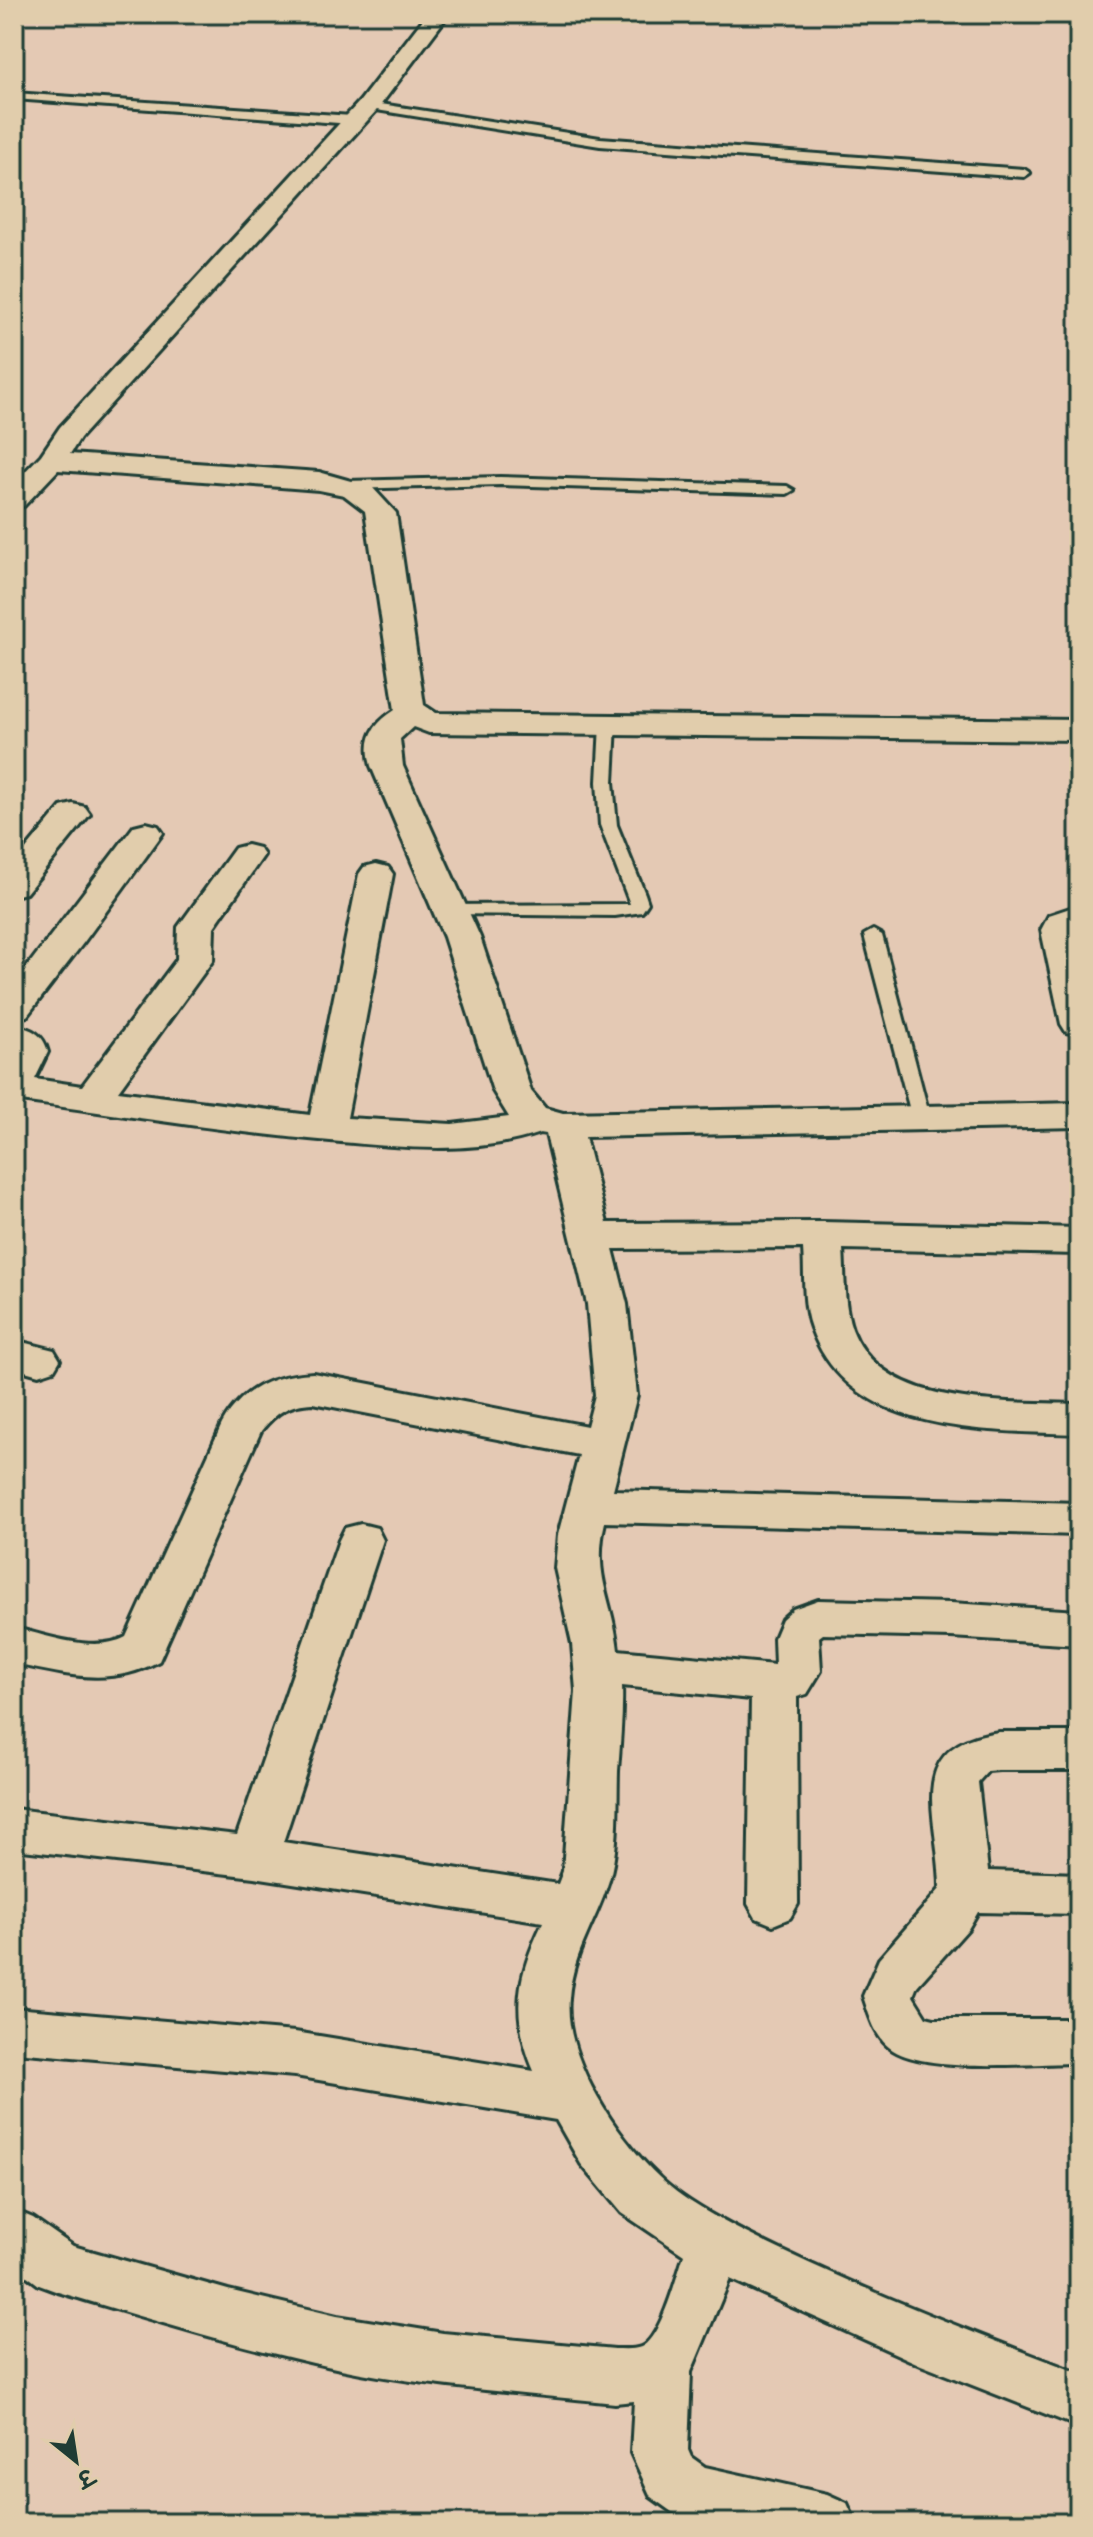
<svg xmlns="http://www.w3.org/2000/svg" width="1093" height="2537" font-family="'Gochi Hand','Playpen Sans Deva',sans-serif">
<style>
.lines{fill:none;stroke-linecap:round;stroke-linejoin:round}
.service-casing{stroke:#1f3d34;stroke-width:6}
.minor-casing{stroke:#1f3d34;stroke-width:6}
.service{fill:#e1cdac;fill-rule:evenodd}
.minor{fill:#e1cdac;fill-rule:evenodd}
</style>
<rect width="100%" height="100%" fill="#e4c9b4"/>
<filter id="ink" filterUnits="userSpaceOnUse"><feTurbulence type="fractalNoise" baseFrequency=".0125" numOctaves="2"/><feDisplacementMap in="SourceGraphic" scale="16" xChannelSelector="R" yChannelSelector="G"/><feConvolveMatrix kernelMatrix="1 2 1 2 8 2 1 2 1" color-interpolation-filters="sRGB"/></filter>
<g filter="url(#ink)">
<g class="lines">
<g class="service-casing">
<g id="service">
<polygon points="14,93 352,116 358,120 352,124 14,99"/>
<polygon points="368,102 600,138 1024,169 1030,173 1024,177 600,146 364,108 364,104"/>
<polygon points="14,472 39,476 41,479 34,483 14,480"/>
<polygon points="500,477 787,486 794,490 787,494 500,485 347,489 340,485 347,481"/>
<polygon points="608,719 616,724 613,782 617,825 645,894 648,903 642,912 615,916 445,914 442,910 451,905 630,904 600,825 597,782 600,724"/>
<polygon points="873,930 882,935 930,1118 921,1124 912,1118 864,935"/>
</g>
</g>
<g class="minor-casing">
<g id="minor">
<path d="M427 14H449L376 111 80 438 70 454 319 472 372 487 396 513 424 705 436 713 1079 720V740L429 733 413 727 400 739 403 766 480 937 531 1091 545 1108 563 1113 1079 1103V1127L585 1137 607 1223 822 1222 1079 1228V1254L843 1249C845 1274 843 1304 852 1329 883 1410 1008 1401 1079 1404V1434C984 1430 850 1436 811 1328 802 1304 805 1274 803 1248L613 1249 627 1304 637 1395 613 1490 1079 1503V1535L605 1522C592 1576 613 1600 618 1650L775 1665 774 1638 782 1619 793 1609 818 1600 951 1603 1079 1611V1645L951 1637 823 1634 819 1637 821 1671 807 1694 797 1697 798 1904 790 1918 773 1925 756 1918 748 1904 751 1699 622 1686C623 1714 620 1743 618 1771 617 1804 619 1841 611 1873 599 1919 573 1949 569 1998 563 2058 617 2137 659 2177 687 2205 747 2234 783 2251 880 2297 979 2335 1079 2373V2427L921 2365 730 2279 691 2372 688 2450 691 2457 705 2467 827 2494 847 2503 856 2523H704L672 2512 651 2497 631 2453 634 2401 615 2403C522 2393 427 2387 336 2368 242 2348 150 2319 58 2292L39 2285 14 2266V2210L33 2218 73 2246 228 2290 337 2316 443 2333 615 2349C623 2349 634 2350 641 2347 661 2338 677 2275 684 2255L622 2213 581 2164 556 2120 295 2076 14 2052V2008L295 2032 534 2071C510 2014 517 1976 543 1922L254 1877 14 1849V1809L237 1835 339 1540 345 1528 361 1524 377 1528 383 1540 283 1842 558 1884 563 1871 576 1691 572 1644 555 1568 558 1535 579 1455 313 1403C289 1404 277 1412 261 1431L159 1661C110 1688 65 1674 14 1664V1628C47 1635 94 1654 126 1637L222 1424C242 1388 273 1375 313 1373L587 1426 595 1395 587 1304 546 1134 540 1133C475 1155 408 1148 341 1142 231 1133 123 1115 14 1100V1025C32 1029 43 1033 48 1052L35 1079 82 1086 177 959 178 927 235 848 247 845 259 848 264 855 214 927 213 960 118 1091 310 1115 359 874 364 867 376 864 388 867 393 874 347 1118 452 1124 509 1117 493 1091 444 937 371 766C364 739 372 725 395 710L365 511 344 495 319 490 58 470 24 506 14 509V483L41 455 60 427 360 101Z"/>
<polygon points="73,804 85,807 90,814 26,893 14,896 14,864 61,807"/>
<polygon points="146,823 158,826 163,833 84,942 27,1016 14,1019 14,984 134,826"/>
<polygon points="1079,905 1077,930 1079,1035 1066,1032 1061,1024 1041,930 1049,915"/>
<polygon points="14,1340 54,1350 60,1360 54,1370 39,1375 14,1368"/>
<path d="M999 1732H1079V1770H999L988 1771 978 1782 988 1871 1079 1874V1914L978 1912 968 1929 917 1986 913 1996 926 2017 934 2019H1079V2063C1034 2063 929 2073 893 2050 875 2039 869 2014 863 1996L879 1959 940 1889C940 1818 900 1745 999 1732Z"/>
</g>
</g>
<use href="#service" class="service"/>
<use href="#minor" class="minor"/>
</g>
</g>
<rect width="1093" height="2537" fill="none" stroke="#e1cdac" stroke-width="48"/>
<rect x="24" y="24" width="1045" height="2489" fill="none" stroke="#1f3d34" stroke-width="3" filter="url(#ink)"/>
<g transform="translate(76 2461) rotate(150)" stroke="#e1cdac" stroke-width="6" paint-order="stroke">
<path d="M0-6L14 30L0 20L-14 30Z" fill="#1f3d34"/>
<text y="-12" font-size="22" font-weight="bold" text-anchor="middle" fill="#1f3d34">उ</text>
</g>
</svg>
